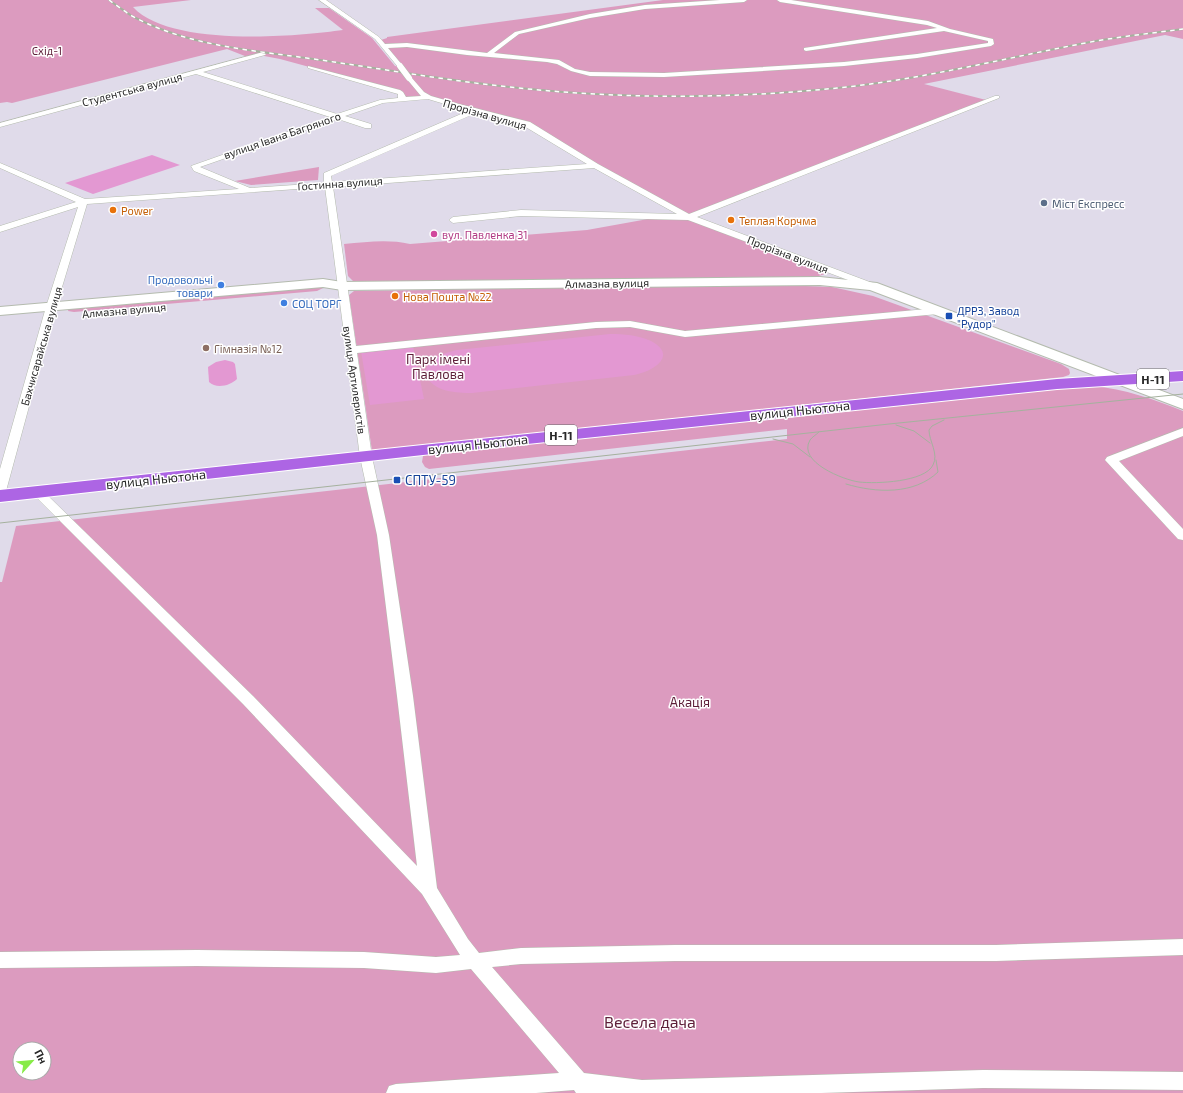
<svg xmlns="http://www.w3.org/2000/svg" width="1183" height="1093" font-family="'Exo 2',sans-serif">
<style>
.green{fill:#dc9bbf;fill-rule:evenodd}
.pitch{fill:#e398d2}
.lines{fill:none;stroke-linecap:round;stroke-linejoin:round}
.street-casing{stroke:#b4bbae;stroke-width:1}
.secondary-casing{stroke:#b4bbae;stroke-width:2}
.primary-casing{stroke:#fff;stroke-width:2}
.street{fill:#fff;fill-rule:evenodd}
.secondary{fill:#fff;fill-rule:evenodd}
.primary{fill:#ad65e4;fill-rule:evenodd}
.tram{stroke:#a5b19e;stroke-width:1}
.rail-casing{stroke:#a5b19e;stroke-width:2}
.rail{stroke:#fff;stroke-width:1.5;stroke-dasharray:4.5;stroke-linecap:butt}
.street-bridge-casing{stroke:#b4bbae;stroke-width:7;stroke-linecap:butt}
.street-bridge{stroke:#fff;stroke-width:6}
.service-dot{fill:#5c6f8a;stroke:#fff;stroke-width:1.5}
.food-dot{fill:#e8710a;stroke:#fff;stroke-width:1.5}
.hotel-dot{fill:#d1479c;stroke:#fff;stroke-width:1.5}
.shop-dot{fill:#3f7fe0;stroke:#fff;stroke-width:1.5}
.transit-dot{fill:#1a4fb4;stroke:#fff;stroke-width:1.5}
.education-dot{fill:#8d6e63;stroke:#fff;stroke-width:1.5}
.labels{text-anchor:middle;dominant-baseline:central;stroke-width:3;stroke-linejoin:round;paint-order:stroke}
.far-park-label{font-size:11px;fill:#5e1f39;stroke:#fff}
.far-street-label{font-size:11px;fill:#282828;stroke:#fff}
.far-service-label{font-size:11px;fill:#4e5e75;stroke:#fff;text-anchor:start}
.far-food-label{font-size:11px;fill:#c56008;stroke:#fff;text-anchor:start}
.far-hotel-label{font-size:11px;fill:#b23c85;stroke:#fff;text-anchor:start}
.far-shop-label{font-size:11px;fill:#366cbe;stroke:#fff;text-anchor:end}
.far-transit-label{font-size:11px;fill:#164399;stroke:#fff;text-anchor:start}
.far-education-label{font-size:11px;fill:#785e54;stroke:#fff;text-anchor:start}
.shield{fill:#fff;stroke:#686868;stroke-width:1}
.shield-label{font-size:12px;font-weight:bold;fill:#282828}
.park-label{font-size:13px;fill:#5e1f39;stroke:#fff}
.street-label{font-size:13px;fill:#282828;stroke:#fff}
.transit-label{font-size:13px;fill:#164399;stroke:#fff;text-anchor:start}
.near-park-label{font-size:16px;fill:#5e1f39;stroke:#fff}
</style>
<rect width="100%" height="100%" fill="#e0dbea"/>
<g class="green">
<path d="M0 0H191L133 7C170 47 292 37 343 30L315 8H329L372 38 395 66 405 68 381 40 387 38V37L663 0H1183V39L1165 35 924 84 990 101 690 217 832 271C811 281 799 278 776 277L360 283 353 281 348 276 344 244C367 242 388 239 410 244L587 230 648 219 688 217 527 124 429 97 404 99 398 91 280 59 259 55 250 58 227 49 12 103 7 102 0 103Z"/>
<polygon points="319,167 318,180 251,185 235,181"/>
<polygon points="779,285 832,287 873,296 1061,364 1069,369 1070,373 1069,375 1063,377 372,451 349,295 354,291"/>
<polygon points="322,286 323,288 317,291 74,312 68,311 69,308"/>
<path d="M1093 386C1125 389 1153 399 1183 411V1093H0V582H2L16 526 787 439V429L429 469 425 467 422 462 423 456 427 452 1049 388ZM20 1049H44V1073H20Z"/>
</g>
<g class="pitch">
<polygon points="152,155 180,165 93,194 65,183"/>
<path d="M610 334C624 334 638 335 651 341 679 356 652 372 634 375L472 393C457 393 433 392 426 375 424 359 444 353 457 350Z"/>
<polygon points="413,346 424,399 370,405 361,351"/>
<path d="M225 360 233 362 235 364 237 379C230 386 216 389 209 382L208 367 216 362Z"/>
</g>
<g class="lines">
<g class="street-casing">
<g id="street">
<polygon points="319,0 326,0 379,37 385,44 407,43 487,53 515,32 590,14 645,5 720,0 747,0 744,2 645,9 590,18 519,34 494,53 559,60 575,69 590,72 664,73 844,62 917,54 988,43 988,41 944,31 806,51 804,50 804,48 937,28 927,25 780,2 777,0 791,0 928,21 950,29 993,39 994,44 991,46 917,58 844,66 664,77 590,76 571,71 557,64 547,62 467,55 407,47 388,48 403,66 400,68 398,67 375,39"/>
<path d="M263 52 266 54 265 55 203 72 337 114 380 100 398 98V94L308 68V66L400 90 403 92 406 97 421 96 406 78 411 77 424 92 431 96 459 104 530 122 598 164 689 214 995 96H999V98L697 217 875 284 877 286 875 288 872 289 688 220 521 216 453 223 449 220 453 217 521 210 677 214 594 168 333 187 356 346 596 322 630 321 685 331 938 308 943 311 938 314 685 337 630 327 596 328 357 353 372 457 389 535 413 696 437 888 468 939 479 953 521 948 675 945H996L1183 939V955L996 961H675L521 964 492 967 584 1073 642 1080 983 1070 1183 1072V1090L983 1088 821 1093H576L574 1090 536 1093H386L389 1086 396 1084 559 1073 471 969 436 973 364 968 197 966 0 968V952L197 950 364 952 436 957 460 955 422 894 243 704 31 492 33 489H41L253 696 417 866 397 696 377 535 360 457 325 187 87 204 56 307 6 491 4 494 0 495V469L46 307 78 207 0 232V226L76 202 0 168V163L85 199 239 189 194 171 191 166 330 117 196 74 0 127V123ZM428 99 468 111 324 173V183L250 188 200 167 338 119 365 128H371V124L345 116 383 103ZM476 113 524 126 587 164 332 182 331 176Z"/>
<polygon points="1183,428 1183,436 1119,461 1183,529 1183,540 1178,539 1105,460 1107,457"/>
</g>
</g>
<g class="secondary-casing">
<polygon id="secondary" points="820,277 877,283 1183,399 1183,409 870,290 820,285 342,290 323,287 0,315 0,307 323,279 342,282"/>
</g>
<g class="primary-casing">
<polygon id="primary" points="1183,371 1183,381 1057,389 432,454 0,502 0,490 432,444 1057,379"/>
</g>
<use href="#street" class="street"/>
<use href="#secondary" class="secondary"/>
<use href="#primary" class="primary"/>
<g class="tram">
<polyline points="896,425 914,431 930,443"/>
<path d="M819 432C816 435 812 437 810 440 797 462 844 480 859 482 876 484 925 482 933 465 939 454 929 441 929 430L932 426 944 420"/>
<polyline points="773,439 793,444 810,457"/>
<path d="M846 484C876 493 914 495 938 472L936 460"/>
<polyline points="0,523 889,424 1183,394"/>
</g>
<g class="rail-casing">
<path id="rail" d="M109 0C116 5 124 11 132 16 193 49 266 51 334 62 395 71 457 82 519 88 624 99 731 99 837 88 925 79 1009 57 1096 41 1125 36 1154 33 1183 29"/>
</g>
<use href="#rail" class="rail"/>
<g class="street-bridge-casing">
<polyline id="street-bridge" points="400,66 409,78"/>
</g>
<use href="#street-bridge" class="street-bridge"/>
</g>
<circle class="service-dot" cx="1044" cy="203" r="4"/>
<g class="food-dot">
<circle cx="113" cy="210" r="4"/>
<circle cx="731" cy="220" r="4"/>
<circle cx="395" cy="296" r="4"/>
</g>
<circle class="hotel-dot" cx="434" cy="234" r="4"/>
<g class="shop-dot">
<circle cx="221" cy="285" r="4"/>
<circle cx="284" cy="303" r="4"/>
</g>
<g class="transit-dot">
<rect x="945" y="312" width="8" height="8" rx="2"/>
<rect x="393" y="476" width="8" height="8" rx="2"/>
</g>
<circle class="education-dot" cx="206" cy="348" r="4"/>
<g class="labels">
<g class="far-park-label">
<text x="47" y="50">Схід-1</text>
</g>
<g class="far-street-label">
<text transform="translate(132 89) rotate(-15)">Студентська вулиця</text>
<text transform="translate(485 114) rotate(16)">Прорізна вулиця</text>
<text transform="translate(282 135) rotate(-19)">вулиця Івана Багряного</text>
<text transform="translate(340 183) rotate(-4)">Гостинна вулиця</text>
<text transform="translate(788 254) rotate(21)">Прорізна вулиця</text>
<text transform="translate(607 283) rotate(-1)">Алмазна вулиця</text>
<text transform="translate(124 310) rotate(-5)">Алмазна вулиця</text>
<text transform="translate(41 346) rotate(-74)">Бахчисарайська вулиця</text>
<text transform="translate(355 380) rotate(82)">вулиця Артилеристів</text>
</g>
<g class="far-service-label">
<text x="1052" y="203">Міст Експресс</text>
</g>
<g class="far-food-label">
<text x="121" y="210">Power</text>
<text x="739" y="220">Теплая Корчма</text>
<text x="403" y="296">Нова Пошта №22</text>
</g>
<g class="far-hotel-label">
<text x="442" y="234">вул. Павленка 31</text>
</g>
<g class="far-shop-label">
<text x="213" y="279">Продовольчі<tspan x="213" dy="13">товари</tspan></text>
<text x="292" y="303" text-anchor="start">СОЦ ТОРГ</text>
</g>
<g class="far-transit-label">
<text x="957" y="310">ДРРЗ, Завод<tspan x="957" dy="13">"Рудор"</tspan></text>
</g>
<g class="far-education-label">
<text x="214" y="348">Гімназія №12</text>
</g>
<g class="shield">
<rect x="1137" y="369" width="32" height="20" rx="3"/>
<rect x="545" y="425" width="32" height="20" rx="3"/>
</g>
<g class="shield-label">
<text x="1153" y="379">Н-11</text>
<text x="561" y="435">Н-11</text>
</g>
<g class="park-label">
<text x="438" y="359">Парк імені<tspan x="438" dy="15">Павлова</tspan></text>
<text x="690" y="702">Акація</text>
</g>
<g class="street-label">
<text transform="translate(800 410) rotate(-6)">вулиця Ньютона</text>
<text transform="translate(478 444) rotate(-6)">вулиця Ньютона</text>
<text transform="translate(156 479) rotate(-6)">вулиця Ньютона</text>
</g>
<g class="transit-label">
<text x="405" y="480">СПТУ-59</text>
</g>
<g class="near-park-label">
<text x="650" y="1021">Весела дача</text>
</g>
</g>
<g transform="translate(32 1061) rotate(63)"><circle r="19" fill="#ffffff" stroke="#a9a9a9"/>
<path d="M0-3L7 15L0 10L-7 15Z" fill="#87eb47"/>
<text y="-6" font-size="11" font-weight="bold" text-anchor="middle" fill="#282828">Пн</text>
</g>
</svg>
